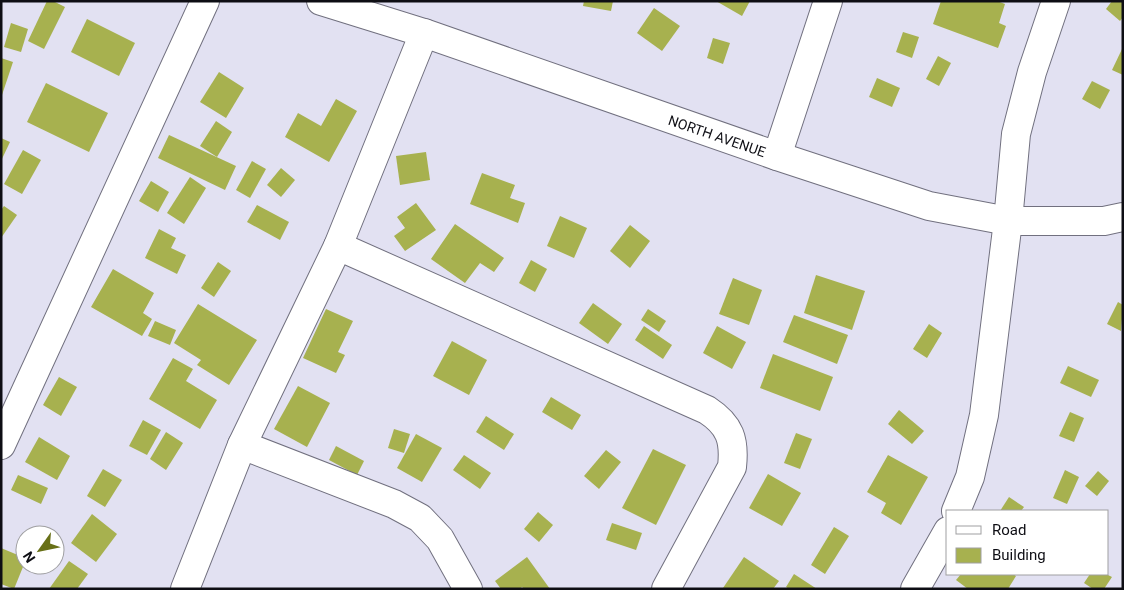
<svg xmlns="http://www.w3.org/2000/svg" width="1124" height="590" font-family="Roboto,sans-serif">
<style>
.building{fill:#a7b14f}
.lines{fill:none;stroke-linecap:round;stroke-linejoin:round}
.minor-casing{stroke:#71707f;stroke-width:30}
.minor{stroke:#fff;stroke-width:28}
.labels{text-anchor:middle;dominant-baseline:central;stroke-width:5;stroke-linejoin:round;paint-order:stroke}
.street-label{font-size:14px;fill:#0e0e14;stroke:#fff}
</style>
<rect width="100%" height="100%" fill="#e2e1f2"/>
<g class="building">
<polygon points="47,1 53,1 65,7 44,49 28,41"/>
<polygon points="584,1 613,1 611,11 583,6"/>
<polygon points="716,1 750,1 742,16"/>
<polygon points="941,1 997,1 1005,4 999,23 1006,26 998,48 933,24"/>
<polygon points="1112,1 1123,1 1123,17 1120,21 1106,9"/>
<polygon points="654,8 680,26 662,51 637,33"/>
<polygon points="87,19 135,43 119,76 71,52"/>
<polygon points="11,23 28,29 21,52 4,47"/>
<polygon points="903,32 919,37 912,58 896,52"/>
<polygon points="713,38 730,43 723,64 707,58"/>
<polygon points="1123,47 1123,75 1112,70"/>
<polygon points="938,56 951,63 939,86 926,79"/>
<polygon points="1,58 13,62 2,95 1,95"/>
<polygon points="219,72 244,88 226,118 200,102"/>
<polygon points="877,78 900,88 892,107 869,97"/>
<polygon points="1092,81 1110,90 1100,109 1082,99"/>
<polygon points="46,83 108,113 89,152 27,122"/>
<polygon points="336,99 357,111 329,162 285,137 298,113 321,126"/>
<polygon points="216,121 232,132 217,157 200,146"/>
<polygon points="169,135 236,166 225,190 158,158"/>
<polygon points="1,138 10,142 1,161"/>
<polygon points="23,150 41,160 22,194 4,184"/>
<polygon points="426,152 430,180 400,185 396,156"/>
<polygon points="252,161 266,169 250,198 236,190"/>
<polygon points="281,168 295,180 281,197 267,185"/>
<polygon points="482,173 515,185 510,198 525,203 518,223 470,204"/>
<polygon points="190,177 206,188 184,224 167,213"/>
<polygon points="151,181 169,192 158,212 139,201"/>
<polygon points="416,203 436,230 405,251 394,236 405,228 397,217"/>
<polygon points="257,205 289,222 280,240 247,222"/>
<polygon points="4,206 17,215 1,238 1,210"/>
<polygon points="560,216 587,228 574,258 547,246"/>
<polygon points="455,224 504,258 494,272 480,263 465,283 431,259"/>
<polygon points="630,225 650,241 630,268 610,251"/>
<polygon points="159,229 176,238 171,248 186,255 177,274 145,258"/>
<polygon points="531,260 547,269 535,292 519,283"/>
<polygon points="218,262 231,271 214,297 201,288"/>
<polygon points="113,269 154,293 143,313 152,319 142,336 91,307"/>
<polygon points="816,275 865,291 852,330 804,313"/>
<polygon points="733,278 762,290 749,325 719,314"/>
<polygon points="1118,302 1123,305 1121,331 1107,324"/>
<polygon points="593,303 622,324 608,344 579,323"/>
<polygon points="198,304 257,340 229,385 197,365 201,360 174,343"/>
<polygon points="326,309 353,321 338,352 345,355 336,373 303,358"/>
<polygon points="648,309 666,321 659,332 641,320"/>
<polygon points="794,315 848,335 837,364 783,342"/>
<polygon points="155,321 176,330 170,345 148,336"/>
<polygon points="929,324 942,333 927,358 913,349"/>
<polygon points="644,326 672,345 663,359 635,340"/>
<polygon points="717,326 746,342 732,369 703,353"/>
<polygon points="452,341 487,360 469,395 433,376"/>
<polygon points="773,354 833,377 820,411 760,388"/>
<polygon points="173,358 193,369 186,381 217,400 200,429 149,399"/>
<polygon points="1068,366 1099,380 1091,397 1060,383"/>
<polygon points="59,377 77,387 61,416 43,405"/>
<polygon points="298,386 330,403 307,447 274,429"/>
<polygon points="551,397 581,415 572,430 542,412"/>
<polygon points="899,410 924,431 912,444 888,424"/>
<polygon points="1070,412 1084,418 1074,442 1059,436"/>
<polygon points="486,416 514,434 504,450 476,432"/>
<polygon points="143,420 161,430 147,455 129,446"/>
<polygon points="394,429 410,434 404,453 388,448"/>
<polygon points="166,432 183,443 166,470 150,459"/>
<polygon points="796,433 812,439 800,469 784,463"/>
<polygon points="416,434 442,448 422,482 397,468"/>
<polygon points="39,437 70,456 57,480 25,462"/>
<polygon points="336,446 364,461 357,475 329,460"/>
<polygon points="653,449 686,465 656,525 622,508"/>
<polygon points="606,450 621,462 599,489 584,476"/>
<polygon points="464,455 491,473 480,489 453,470"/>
<polygon points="888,455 928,477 901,525 881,513 886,503 867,492"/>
<polygon points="103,469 122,480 105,507 87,496"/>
<polygon points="1065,470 1079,477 1067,504 1053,498"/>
<polygon points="1098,471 1109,481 1097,496 1085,486"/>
<polygon points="768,474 801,493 782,526 749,508"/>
<polygon points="18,475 48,488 41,504 11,490"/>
<polygon points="1009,497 1024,507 1021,511 1000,511"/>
<polygon points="538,512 553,525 539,542 524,529"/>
<polygon points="92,514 117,534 96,562 71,543"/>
<polygon points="612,523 642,533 636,550 606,540"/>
<polygon points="834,527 849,536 825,574 811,565"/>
<polygon points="1,548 25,558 25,562 14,589 1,584"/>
<polygon points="527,557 550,589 524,589 522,587 520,589 501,589 495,581"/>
<polygon points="744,557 779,581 773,589 723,588"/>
<polygon points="69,561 88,574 77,589 49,589"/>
<polygon points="794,574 817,589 789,589 786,587"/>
<polygon points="961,574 1013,574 1016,576 1008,589 968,589 956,580"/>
<polygon points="1090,574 1106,574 1112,577 1104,589 1093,589 1084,583"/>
</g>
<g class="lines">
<g class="minor-casing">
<g id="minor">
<polyline points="321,1 424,33 777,156 929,206 1008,221 1104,221 1123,217"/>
<polyline points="777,156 828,1"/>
<path d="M338 246 707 410C730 425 735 440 732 467L666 589"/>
<polyline points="1,445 205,1"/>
<polyline points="242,445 394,504 420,518 440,539 468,589"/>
<polyline points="956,511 970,477 984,415 1008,221 1016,134 1032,72 1056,1"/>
<polyline points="185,589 242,445 338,246 424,33"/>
<polyline points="915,589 948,531"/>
</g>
</g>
<use href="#minor" class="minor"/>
</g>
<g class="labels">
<g class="street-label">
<text transform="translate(717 136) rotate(19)">NORTH AVENUE</text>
</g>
</g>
<rect width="1124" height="590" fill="none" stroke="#0e0e14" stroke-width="5"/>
<rect x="946" y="510" width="162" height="65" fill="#ffffff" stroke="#9f9fa1"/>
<rect x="956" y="526" width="25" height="8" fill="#ffffff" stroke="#9f9fa1"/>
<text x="992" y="535" font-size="15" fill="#0e0e14">Road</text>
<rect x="956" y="548" width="25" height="15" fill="#a7b14f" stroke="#9f9fa1"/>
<text x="992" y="560" font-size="15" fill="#0e0e14">Building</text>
<g transform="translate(40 550) rotate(237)"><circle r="24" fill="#ffffff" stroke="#9f9fa1"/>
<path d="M0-4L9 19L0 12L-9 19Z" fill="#687017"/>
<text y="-8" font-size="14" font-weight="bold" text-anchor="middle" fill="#0e0e14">N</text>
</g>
</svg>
